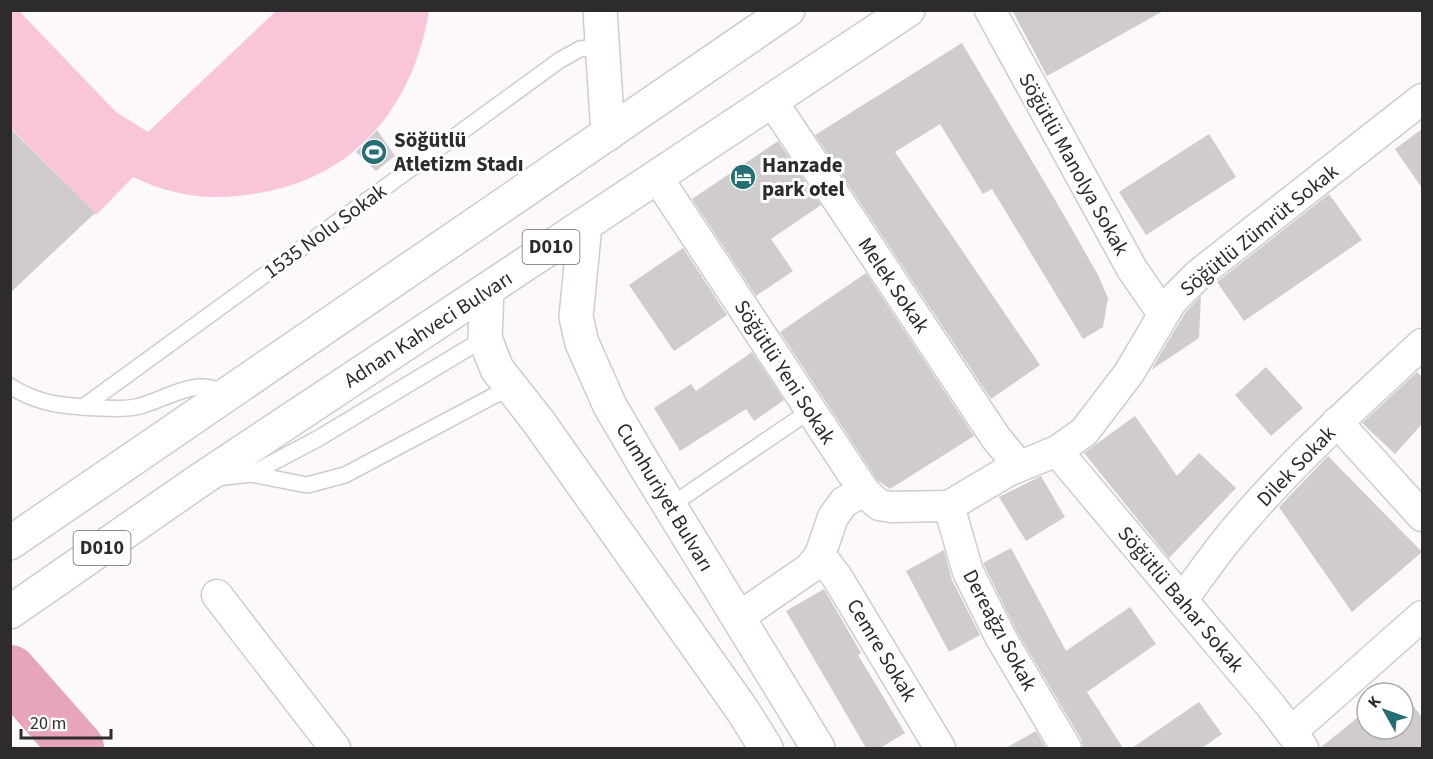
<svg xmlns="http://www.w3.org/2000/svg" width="1433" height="759" font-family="'Source Sans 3',sans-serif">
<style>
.green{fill:#f9c5d8}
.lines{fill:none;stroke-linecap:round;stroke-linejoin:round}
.river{stroke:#e6a4bd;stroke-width:54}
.building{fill:#d0cbcc}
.lane-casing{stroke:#d0cbcd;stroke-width:18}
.street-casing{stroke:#d0cbcd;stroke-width:33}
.secondary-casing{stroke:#d0cbcd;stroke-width:36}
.highway-casing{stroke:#d0cbcd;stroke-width:36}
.lane{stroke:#fff;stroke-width:15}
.street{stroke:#fff;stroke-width:30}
.secondary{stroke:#fff;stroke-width:33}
.highway{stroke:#fff;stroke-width:33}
.labels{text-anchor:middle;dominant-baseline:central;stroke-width:6;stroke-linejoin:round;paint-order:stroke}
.shield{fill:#fff;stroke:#6c6b6b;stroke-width:1.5}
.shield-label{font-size:20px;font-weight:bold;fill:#2d2b2c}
.poi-label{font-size:21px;font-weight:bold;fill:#2d2b2c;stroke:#fff;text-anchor:start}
.street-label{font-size:21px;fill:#2d2b2c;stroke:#fff}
</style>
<rect width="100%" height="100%" fill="#fdf8fa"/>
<path class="green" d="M10 11H19L116 112 148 132 276 11H429C413 108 353 180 253 194 210 201 172 196 133 177L96 215 11 128Z"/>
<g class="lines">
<polyline class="river" points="10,672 77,748"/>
</g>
<g class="building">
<polygon points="1012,10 1165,10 1047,76"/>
<polygon points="962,43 1061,210 1098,275 1108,298 1103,327 1083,339 992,189 983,194 940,124 895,152 1040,365 991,399 815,135"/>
<polygon points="10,128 95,213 10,293"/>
<polygon points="1422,129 1422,188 1395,149"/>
<polygon points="377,130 395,156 376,171 356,152"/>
<polygon points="1209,134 1236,177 1146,235 1119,192"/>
<polygon points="778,141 821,205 771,239 793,271 756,296 692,199"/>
<polygon points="1329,194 1362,240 1244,321 1217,282"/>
<polygon points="683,248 727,315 674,351 629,285"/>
<polygon points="866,273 974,436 890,489 877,480 780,332"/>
<polygon points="1201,296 1199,338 1151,370 1185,313"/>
<polygon points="752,352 784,400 754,421 746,409 680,451 654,408 691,384 696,391"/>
<polygon points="1266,367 1303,408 1271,436 1235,395"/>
<polygon points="1417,372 1422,377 1422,424 1395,454 1362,423"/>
<polygon points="1135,416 1177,476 1199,453 1236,488 1169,558 1084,453"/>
<polygon points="1328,456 1422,552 1352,612 1279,507"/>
<polygon points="1041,476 1065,517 1026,541 999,497"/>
<polygon points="1011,548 1066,651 1130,607 1156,644 1087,692 1123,748 1083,748 1081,739 1016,630 983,563"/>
<polygon points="944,550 952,580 980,635 949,652 906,571"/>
<polygon points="824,589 861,653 858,655 905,733 880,748 866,748 786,611"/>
<polygon points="1397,685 1422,717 1422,748 1320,748 1367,710 1367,729 1403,729 1403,693 1387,693"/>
<polygon points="1199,702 1222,734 1202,748 1132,748"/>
<polygon points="1036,731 1046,748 1006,748"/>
</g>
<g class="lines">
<g class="lane-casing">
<g id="lane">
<path d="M10 386C39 405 66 406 99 408 112 408 127 410 140 406 170 398 197 375 227 395"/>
<polyline points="83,407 560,60 580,49 603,46"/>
<polyline points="251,474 307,485 345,475 512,386"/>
<polyline points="217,478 251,474 319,438 485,338"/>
<polyline points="670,506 811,410"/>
</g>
</g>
<g class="street-casing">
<g id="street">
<polyline points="990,10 1132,269 1163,314"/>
<polyline points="772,101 996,438 1019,466"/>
<polyline points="657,177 864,491 879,505 891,507 949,506"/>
<polyline points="1337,422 1422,516"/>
<polyline points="1057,451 1271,706 1303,748"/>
<polyline points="949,506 1008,471 1057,451 1084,432 1129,373 1171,302 1199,274 1422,99"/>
<polyline points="949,506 968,572 1001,638 1066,748"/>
<polyline points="820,555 837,577 940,748"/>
<polyline points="217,595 335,748"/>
<path d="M1182 600C1197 580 1211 560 1226 541 1284 469 1354 407 1422 344"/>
<polyline points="739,617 810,568 820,555 833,517 844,502 864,491"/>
<polyline points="1291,732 1422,616"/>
</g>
</g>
<g class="secondary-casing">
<g id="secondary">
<polyline points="600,10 608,134"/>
<polyline points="585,225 576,317 582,343 610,406 644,464 818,748"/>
<polyline points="487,290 485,338 497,369 538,421 743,711 766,748"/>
</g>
</g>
<g class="highway-casing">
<g id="highway">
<polyline points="10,543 788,10"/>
<polyline points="10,612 200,480 908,10"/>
</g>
</g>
<use href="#lane" class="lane"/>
<use href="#street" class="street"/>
<use href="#secondary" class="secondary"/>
<use href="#highway" class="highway"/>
</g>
<defs>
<g id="stadium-disc" transform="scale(1.35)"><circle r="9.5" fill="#246e76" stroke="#fff"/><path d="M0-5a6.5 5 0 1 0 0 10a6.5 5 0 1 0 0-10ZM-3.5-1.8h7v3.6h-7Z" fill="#fff"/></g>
<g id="hotel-disc" transform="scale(1.35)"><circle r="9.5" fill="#246e76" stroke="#fff"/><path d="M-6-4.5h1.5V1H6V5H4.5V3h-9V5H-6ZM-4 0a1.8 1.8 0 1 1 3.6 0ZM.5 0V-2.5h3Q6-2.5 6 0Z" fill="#fff"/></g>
</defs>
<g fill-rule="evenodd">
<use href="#stadium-disc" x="374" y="152"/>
<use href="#hotel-disc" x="743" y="177"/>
</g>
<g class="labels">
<g class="shield">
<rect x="522.5" y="230" width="57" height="34" rx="4.5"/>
<rect x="73.5" y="531" width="57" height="34" rx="4.5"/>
</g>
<g class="shield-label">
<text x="551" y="247">D010</text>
<text x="102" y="548">D010</text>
</g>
<g class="poi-label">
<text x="394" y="140">Söğütlü<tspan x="394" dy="24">Atletizm Stadı</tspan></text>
<text x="762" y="165">Hanzade<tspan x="762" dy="24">park otel</tspan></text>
</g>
<g class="street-label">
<text transform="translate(1074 164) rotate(61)">Söğütlü Manolya Sokak</text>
<text transform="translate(1259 230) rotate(-39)">Söğütlü Zümrüt Sokak</text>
<text transform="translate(325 231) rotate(-36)">1535 Nolu Sokak</text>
<text transform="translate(894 285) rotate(56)">Melek Sokak</text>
<text transform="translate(428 329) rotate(-33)">Adnan Kahveci Bulvarı</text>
<text transform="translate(785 372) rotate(57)">Söğütlü Yeni Sokak</text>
<text transform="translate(1296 466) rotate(-46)">Dilek Sokak</text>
<text transform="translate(665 497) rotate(59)">Cumhuriyet Bulvarı</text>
<text transform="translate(1181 599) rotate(50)">Söğütlü Bahar Sokak</text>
<text transform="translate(1000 630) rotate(62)">Dereağzı Sokak</text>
<text transform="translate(882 650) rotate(59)">Cemre Sokak</text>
</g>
</g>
<rect width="1433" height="759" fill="none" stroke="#2d2b2c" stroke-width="24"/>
<g transform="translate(1385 711) rotate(310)"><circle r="28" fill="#ffffff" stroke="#abaaab" stroke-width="1.5"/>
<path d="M0-4.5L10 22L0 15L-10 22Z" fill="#246e76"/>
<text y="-9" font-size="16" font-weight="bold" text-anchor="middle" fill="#2d2b2c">K</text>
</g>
<path d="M21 729v9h90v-9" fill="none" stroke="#2d2b2c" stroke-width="3"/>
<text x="30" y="729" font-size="18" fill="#2d2b2c" stroke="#ffffff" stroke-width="4.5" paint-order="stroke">20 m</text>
</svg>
